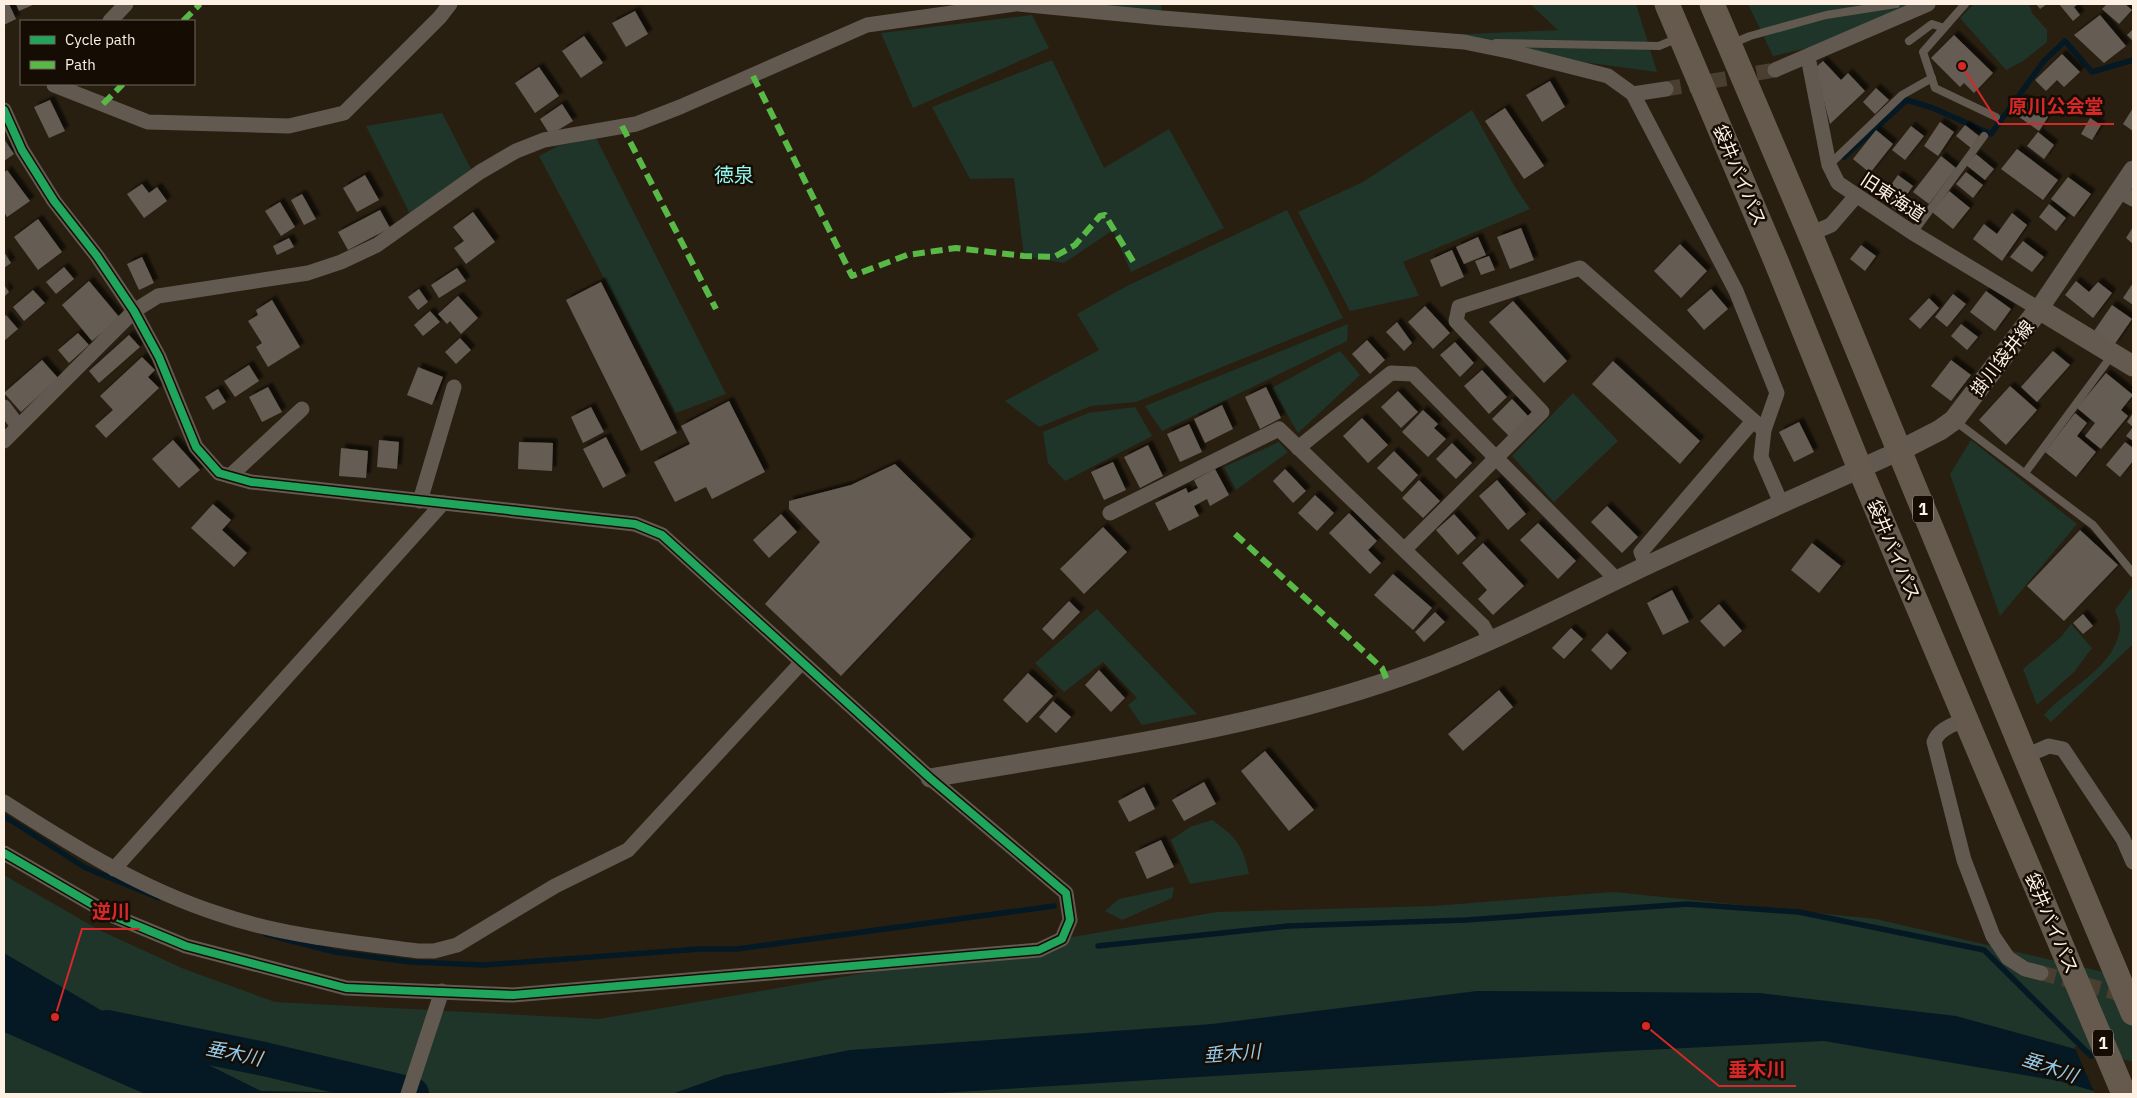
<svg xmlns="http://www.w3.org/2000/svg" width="2137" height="1098" font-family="'IBM Plex Sans','Noto Sans JP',sans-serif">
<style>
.green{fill:#1f3529}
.water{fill:#041923}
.pier{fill:#291f11}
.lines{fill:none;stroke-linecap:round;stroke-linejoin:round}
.stream{stroke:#041923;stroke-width:5.5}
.river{stroke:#041923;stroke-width:34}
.building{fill:#655d52;filter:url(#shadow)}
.minor-tunnel{stroke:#493e30;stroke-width:15;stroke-dasharray:15 8;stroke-linecap:butt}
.service{stroke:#625950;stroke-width:8}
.minor{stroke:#625950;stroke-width:15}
.tertiary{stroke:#625950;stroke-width:19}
.secondary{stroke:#655a4f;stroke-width:21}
.trunk{stroke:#665a4e;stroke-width:25}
.quiet{stroke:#58b947;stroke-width:6;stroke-dasharray:12 6;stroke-linecap:butt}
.cycleway-casing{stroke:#150c04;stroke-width:11}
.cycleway{stroke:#20a55d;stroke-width:8}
.labels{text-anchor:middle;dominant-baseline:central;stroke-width:5;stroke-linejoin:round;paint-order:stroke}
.shield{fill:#150c04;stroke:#b8ac9f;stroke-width:1}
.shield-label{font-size:16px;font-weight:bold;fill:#fef0e2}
.street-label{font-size:18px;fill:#fef0e2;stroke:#150c04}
.water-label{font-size:19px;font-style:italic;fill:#92c9e8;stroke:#150c04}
.quarter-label{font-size:20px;fill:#90f9ef;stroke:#150c04}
.leader{fill:none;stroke:#d62828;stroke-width:2}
.callout-dot{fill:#d62828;stroke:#150c04;stroke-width:2}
.callout-label{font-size:19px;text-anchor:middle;font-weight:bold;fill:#d62828;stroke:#150c04;stroke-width:5;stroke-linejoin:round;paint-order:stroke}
</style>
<defs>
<filter id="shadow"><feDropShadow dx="4.5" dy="-4.5" stdDeviation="1" flood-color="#0009"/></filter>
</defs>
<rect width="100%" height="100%" fill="#291f11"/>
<g class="green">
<polygon points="1048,4 1161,4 1162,18"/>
<polygon points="1530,4 1636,4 1657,72 1400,37 1558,30"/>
<polygon points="1748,4 1928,4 1852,38 1773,56"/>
<polygon points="1974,4 2029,4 2032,13 2047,30 2047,42 2023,61 2006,70 1960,18"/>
<polygon points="1032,15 1049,48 913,108 881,33"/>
<polygon points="1052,60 1104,168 1169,129 1224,228 1131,272 1113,230 1064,263 1024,256 1014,178 970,179 932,107"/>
<polygon points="1472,110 1515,187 1530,209 1403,262 1419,296 1350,311 1298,212 1363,182"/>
<polygon points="442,113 471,169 410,214 366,126"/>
<polygon points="596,138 726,394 676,413 539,156 558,146"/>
<polygon points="1287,210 1343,318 1136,402 1091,406 1039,427 1005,401 1099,350 1077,314 1127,286"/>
<polygon points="1348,324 1347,341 1162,431 1145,406"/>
<polygon points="1340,351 1360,375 1298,433 1272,388"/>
<polygon points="1573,393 1618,441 1554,502 1512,456"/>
<polygon points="1135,407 1152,436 1065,481 1048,463 1043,432 1088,413"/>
<polygon points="1971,440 2077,524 2000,616 1950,474"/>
<polygon points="1279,442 1288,452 1236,490 1224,467"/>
<path d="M2133 586V644L2051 722 2044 715C2068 687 2114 669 2120 629 2121 623 2117 616 2115 610Z"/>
<polygon points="1097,609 1197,714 1142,725 1128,705 1137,698 1103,662 1064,692 1035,663"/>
<polygon points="2071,624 2092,648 2074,672 2037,705 2023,669 2061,637"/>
<path d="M1212 820C1236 837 1242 844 1249 874L1190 884 1171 840 1190 827Z"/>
<polygon points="4,875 99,930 184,969 275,1002 599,1019 1217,912 1433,906 1614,892 1876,919 2133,979 2133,1094 4,1094"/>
<polygon points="1174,887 1172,898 1122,920 1105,911 1119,899"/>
</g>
<g class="water">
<polygon points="4,953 116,1019 261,1091 425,1094 145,1094 4,1032"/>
<polygon points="1477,991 1759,993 1956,1016 2133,1065 2104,1094 2059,1081 1824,1041 1606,1052 924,1094 672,1094 725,1075 850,1050 1212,1024"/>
</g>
<polygon class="pier" points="2074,1046 2133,1062 2133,1094 2095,1094"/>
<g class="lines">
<g class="stream">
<polyline points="1844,157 1907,100 1933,108 1991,134 2044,61 2065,41 2092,72 2133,60"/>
<polyline points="4,816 86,868 159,898"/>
<polyline points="265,934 335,952 411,962 484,965 700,949 737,949 1054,906"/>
<polyline points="1098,946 1288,926 1466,920 1687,904 1799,912 1984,950 2091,1056"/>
</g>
<polyline class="river" points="107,1027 264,1059 412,1094"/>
</g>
<g class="building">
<polygon points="4,4 9,4 16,19 4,25"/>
<polygon points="16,4 35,4 19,11"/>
<polygon points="2036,4 2047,4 2040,9"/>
<polygon points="2059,4 2078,4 2074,7 2080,15 2073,21"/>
<polygon points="2107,4 2125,4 2132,10 2119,24 2102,9"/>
<polygon points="635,11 648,34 626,47 612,23"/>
<polygon points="2100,15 2126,46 2104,63 2074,35"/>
<polygon points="2133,29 2133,41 2127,35"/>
<polygon points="1954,35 1993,73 1974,93 1964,83 1960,87 1931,58"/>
<polygon points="584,36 603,63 581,78 562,51"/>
<polygon points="2062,54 2080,72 2064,87 2057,80 2046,91 2035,80"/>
<polygon points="1823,61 1841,80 1848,73 1865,91 1830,124 1815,68"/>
<polygon points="539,67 559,96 535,113 515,83"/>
<polygon points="1550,81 1565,107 1542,122 1526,95"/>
<polygon points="1876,88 1889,100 1875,114 1863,102"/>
<polygon points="2021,98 2048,117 2039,131 2012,112"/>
<polygon points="50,100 65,131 49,138 34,107"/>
<polygon points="562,104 573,121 550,135 540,119"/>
<polygon points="1505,108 1544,166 1524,179 1485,121"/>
<polygon points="2133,108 2133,131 2123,124"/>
<polygon points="2090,118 2101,125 2092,140 2081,134"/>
<polygon points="1940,122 1954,132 1938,156 1924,146"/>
<polygon points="1965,125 1979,136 1971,148 1956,136"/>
<polygon points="1911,126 1924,136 1905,160 1892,150"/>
<polygon points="1876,130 1893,144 1870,173 1853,159"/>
<polygon points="2038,132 2054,145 2044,159 2027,146"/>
<polygon points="4,139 14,154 4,161"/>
<polygon points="2017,149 2058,180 2043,200 2001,169"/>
<polygon points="1976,154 1994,169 1985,180 1966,165"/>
<polygon points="1941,156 1956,168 1929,204 1913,192"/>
<polygon points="7,170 30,201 7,217 4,212 4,173"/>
<polygon points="1966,172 1983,185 1973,198 1956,184"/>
<polygon points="365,175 379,200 357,212 343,188"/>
<polygon points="1898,175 1913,186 1896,210 1881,199"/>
<polygon points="2068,177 2091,194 2074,217 2051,199"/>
<polygon points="142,184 149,193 157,187 167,201 144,218 127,194"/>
<polygon points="1949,191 1970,208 1953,229 1932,212"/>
<polygon points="302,194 316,219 304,225 291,200"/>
<polygon points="280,202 295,227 281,236 265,211"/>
<polygon points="2049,204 2066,218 2056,231 2039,217"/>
<polygon points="380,210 390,228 348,250 338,232"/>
<polygon points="473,212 495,242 466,264 454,248 464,241 453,227"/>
<polygon points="2012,213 2027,225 2002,261 1973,239 1984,224 1997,234"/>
<polygon points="38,219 62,252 38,270 14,237"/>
<polygon points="2133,227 2133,244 2126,238"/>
<polygon points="1521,228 1534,260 1510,269 1497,237"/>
<polygon points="1478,237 1486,255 1464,264 1456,247"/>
<polygon points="289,238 294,247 277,255 273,246"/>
<polygon points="2023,241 2044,257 2032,272 2010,257"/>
<polygon points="1680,244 1707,271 1681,298 1654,271"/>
<polygon points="1861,245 1876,256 1865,271 1850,259"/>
<polygon points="1452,250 1464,277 1441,287 1430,260"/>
<polygon points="4,252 11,263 4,268"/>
<polygon points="1489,256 1495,270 1481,275 1475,261"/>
<polygon points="142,257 154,283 139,290 127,264"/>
<polygon points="64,267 74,279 56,294 46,282"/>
<polygon points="457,268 466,281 439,298 431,285"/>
<polygon points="89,281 120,318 92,341 62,305"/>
<polygon points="2076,281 2089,292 2098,282 2112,293 2093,318 2065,295"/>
<polygon points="601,282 677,433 641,451 566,300"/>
<polygon points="2133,283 2133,305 2123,298"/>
<polygon points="4,285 9,292 4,297"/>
<polygon points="419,289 428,302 418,310 408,297"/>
<polygon points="1711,289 1728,309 1704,330 1687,310"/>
<polygon points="33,290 45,303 24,321 13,307"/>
<polygon points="1986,291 2011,309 1995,331 1970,312"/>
<polygon points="1953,294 1966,304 1947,327 1935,317"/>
<polygon points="458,296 478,318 461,334 450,321 447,324 438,314"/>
<polygon points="1929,298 1939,308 1920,329 1909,319"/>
<polygon points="272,300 300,347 268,367 256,347 262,343 248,321 258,315 256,310"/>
<polygon points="1513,301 1567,361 1544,383 1489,322"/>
<polygon points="2112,305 2132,319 2114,345 2094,331"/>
<polygon points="1425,306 1450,333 1433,349 1408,322"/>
<polygon points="430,311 440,322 423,336 414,325"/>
<polygon points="6,315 18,329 4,341 4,317"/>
<polygon points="1397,322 1412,343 1404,351 1386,332"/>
<polygon points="1961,324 1978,337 1967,350 1951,336"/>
<polygon points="78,333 89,345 69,363 58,350"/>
<polygon points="129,335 140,347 99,383 89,371"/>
<polygon points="460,338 471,350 456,364 445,352"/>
<polygon points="1367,340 1385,360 1370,374 1352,354"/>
<polygon points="1455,342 1474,363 1460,377 1440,355"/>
<polygon points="2053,351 2070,365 2037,402 2021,387"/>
<polygon points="142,357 155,370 148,377 159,388 106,438 95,426 113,410 100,396"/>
<polygon points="42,360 58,378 21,412 4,393"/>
<polygon points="1951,360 1971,375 1951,401 1931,386"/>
<polygon points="1613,361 1700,441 1680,464 1592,384"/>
<polygon points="249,365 259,381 235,397 224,381"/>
<polygon points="418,367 443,377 432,405 407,395"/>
<polygon points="1482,370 1507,397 1489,414 1464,386"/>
<polygon points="2106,373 2133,395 2121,410 2128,416 2101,449 2085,436 2095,423 2077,408"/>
<polygon points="2010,386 2037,410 2006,445 1979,420"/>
<polygon points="268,387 282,412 262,422 249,397"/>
<polygon points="1266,387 1281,418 1260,429 1245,397"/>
<polygon points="218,389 226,402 213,410 205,397"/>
<polygon points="1398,391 1418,412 1401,428 1381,407"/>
<polygon points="1512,399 1530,418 1510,437 1492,419"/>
<polygon points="729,401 765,472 712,499 706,487 675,502 654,462 690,444 681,426"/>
<polygon points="1222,405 1233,429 1205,443 1194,419"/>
<polygon points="591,407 604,432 583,443 571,417"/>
<polygon points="1423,410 1438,424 1434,428 1446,439 1428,457 1402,432"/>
<polygon points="2075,413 2087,423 2077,436 2096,452 2076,477 2045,452"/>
<polygon points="2133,413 2133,441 2126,436 2133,427 2127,422"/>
<polygon points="1362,418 1388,445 1368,463 1343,436"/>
<polygon points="1799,422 1814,452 1794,462 1779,432"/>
<polygon points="1189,424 1202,452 1180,462 1167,434"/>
<polygon points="606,437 626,476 603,488 583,449"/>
<polygon points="173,440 200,470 179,488 152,459"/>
<polygon points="379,440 399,442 397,469 377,467"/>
<polygon points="519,442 553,443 552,471 518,469"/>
<polygon points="2125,442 2133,448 2133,461 2120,477 2106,465"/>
<polygon points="1452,443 1472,463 1456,479 1436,459"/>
<polygon points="1148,445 1163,476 1140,488 1124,457"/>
<polygon points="341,448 368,451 366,478 339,476"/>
<polygon points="1394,451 1418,475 1402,492 1377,468"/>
<polygon points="1113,462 1126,490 1104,500 1091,472"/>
<polygon points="895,464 971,539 841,676 765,604 820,542 789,509 789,501 851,485"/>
<polygon points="1215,469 1229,495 1210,506 1207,499 1194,506 1199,516 1169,531 1155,503 1186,488 1188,493 1198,488 1194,480"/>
<polygon points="1285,469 1306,491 1293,503 1273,481"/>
<polygon points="1419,480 1440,501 1423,518 1402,498"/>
<polygon points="1497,480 1526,514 1508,530 1479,496"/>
<polygon points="1315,495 1334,513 1317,531 1298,513"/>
<polygon points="213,504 231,520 222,530 247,553 234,567 191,528"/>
<polygon points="1607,506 1638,537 1622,553 1591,522"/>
<polygon points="1349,513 1377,541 1368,550 1381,563 1370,574 1329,533"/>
<polygon points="781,514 797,532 769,558 753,540"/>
<polygon points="1454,514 1476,538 1458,555 1436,530"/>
<polygon points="1538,523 1576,561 1558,579 1520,540"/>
<polygon points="1103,527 1127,552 1084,594 1060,569"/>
<polygon points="2080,530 2118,565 2064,621 2027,586"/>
<polygon points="1483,543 1524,586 1493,615 1478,599 1487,590 1462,563"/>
<polygon points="1812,543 1841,566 1819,593 1791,570"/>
<polygon points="1393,574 1432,608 1413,630 1374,595"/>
<polygon points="1672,590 1689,622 1663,635 1647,603"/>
<polygon points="1069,601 1080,612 1053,640 1042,629"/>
<polygon points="1719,604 1742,631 1724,647 1700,621"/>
<polygon points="1435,612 1445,622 1424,642 1415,632"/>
<polygon points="2083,614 2093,626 2083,634 2073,623"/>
<polygon points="1571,628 1583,639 1564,659 1552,648"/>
<polygon points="1607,633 1627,653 1611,670 1591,650"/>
<polygon points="1099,670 1125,698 1111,712 1085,685"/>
<polygon points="1028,673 1053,696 1027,723 1003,700"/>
<polygon points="1499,690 1513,707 1463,751 1448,734"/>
<polygon points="1053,701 1071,717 1056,733 1039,717"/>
<polygon points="1265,751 1314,810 1289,831 1241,771"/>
<polygon points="1204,782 1216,804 1184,821 1172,800"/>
<polygon points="1144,787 1155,809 1129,822 1118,801"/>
<polygon points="1161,840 1174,867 1147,879 1135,852"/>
</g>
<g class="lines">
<g class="minor-tunnel">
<polyline points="1666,89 1775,70"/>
<polyline points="2041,973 2129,996"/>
</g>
<g class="service">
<polyline points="1965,4 1923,52 1935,88 1996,117"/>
<polyline points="1909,41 1932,24 1944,28"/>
<polyline points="1496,43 1659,46 1678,38"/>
<polyline points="1731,44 1750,36 1826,15 1896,4"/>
<polyline points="1829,165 1902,95 1932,78"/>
<polyline points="1913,233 1984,136"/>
<polyline points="1955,421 2093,525 2133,573"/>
<polyline points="2025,473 2112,355"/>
</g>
<g class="minor">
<polyline points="1019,4 1162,18 1464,42 1513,52 1608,76 1633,94 1736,291 1777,393 1764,430 1761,457 1781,503"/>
<polyline points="110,21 126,4"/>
<polyline points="1808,57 1829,165 1838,183 1913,233 2039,309"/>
<polyline points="1775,70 1928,4"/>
<polyline points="55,84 54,85 148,122 289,126 344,113 440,17 450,4"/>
<polyline points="1633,94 1666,89"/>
<polyline points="4,110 22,150 54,201 97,256 134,311 159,357 196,447 219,473 251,482 635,524 662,535 930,778 1066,893 1070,920 1062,939 1039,950 513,995 346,988 186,946 109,914 4,853"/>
<polyline points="2119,191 2133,199"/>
<polyline points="1810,234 1831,225 1856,196"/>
<polyline points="4,407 18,426"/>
<polyline points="4,441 134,311 158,296 308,273 341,262 377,245 480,172 516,151 544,140 636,124 680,107 867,25 1015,4"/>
<polyline points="1298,448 1391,373 1413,374 1617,580"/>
<polyline points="230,476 302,409"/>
<polyline points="420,501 454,387"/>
<polyline points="1110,513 1279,429 1483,626 1490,639"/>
<polyline points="1405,549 1542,412 1456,321 1459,307 1580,268 1764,430"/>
<polyline points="1647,566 1641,552 1753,421"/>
<path d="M1966 719C1954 725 1939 728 1934 742L1964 860 1993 936 2008 958 2025 969 2041 973"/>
<polyline points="2025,756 2049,746 2063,749 2123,839 2133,862"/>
<path d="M4 802C73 846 141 889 219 914 283 936 351 942 418 951H434L457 945 555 886 628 850 802 662"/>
<polyline points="114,869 443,503"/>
<polyline points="408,1094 442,991"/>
</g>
<g class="tertiary">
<polyline points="2039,309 2133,170"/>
<path d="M930 778C1092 750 1259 729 1414 672 1495 642 1572 601 1650 564 1732 525 1816 489 1899 451"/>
</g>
<polyline class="secondary" points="1899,451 1940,430 1954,420 2039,309 2133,366"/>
<g class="trunk">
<polyline points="1667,4 1776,261 1860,469 2124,1094"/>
<polyline points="1712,4 1810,234 2025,756 2133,1013"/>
</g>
<g class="quiet">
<polyline points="183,21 200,4"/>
<polyline points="753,76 852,276 907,255 956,248 1024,256 1054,257 1075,245 1100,216 1105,215 1134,263"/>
<polyline points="103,104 123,84"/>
<polyline points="622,126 716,309"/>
<polyline points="1235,534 1382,668 1387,680"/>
</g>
<g class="cycleway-casing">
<polyline id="cycleway" points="4,110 22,150 54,201 97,256 134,311 159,357 196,447 219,473 251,482 635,524 662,535 930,778 1066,893 1070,920 1062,939 1039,950 513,995 346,988 186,946 109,914 4,853"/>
</g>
<use href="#cycleway" class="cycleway"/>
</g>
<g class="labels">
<g class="shield">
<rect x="1913" y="495.5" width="20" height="27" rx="4"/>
<rect x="2093" y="1029.5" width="20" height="27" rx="4"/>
</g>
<g class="shield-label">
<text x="1923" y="509">1</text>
<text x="2103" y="1043">1</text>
</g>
<g class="street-label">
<text transform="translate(1740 175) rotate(67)">袋井バイパス</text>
<text transform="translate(1893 197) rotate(33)">旧東海道</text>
<text transform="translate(2002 358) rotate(-52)">掛川袋井線</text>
<text transform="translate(1894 550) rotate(67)">袋井バイパス</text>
<text transform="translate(2052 923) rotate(67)">袋井バイパス</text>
</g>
<g class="water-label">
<text transform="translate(234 1053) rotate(12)">垂木川</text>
<text transform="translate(1232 1053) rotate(-4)">垂木川</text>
<text transform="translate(2050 1067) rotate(19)">垂木川</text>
</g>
<g class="quarter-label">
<text x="734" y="174">徳泉</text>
</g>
</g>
<path class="leader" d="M1962 66L1999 124H2114M55 1017L82 929H140M1646 1026L1719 1086H1796"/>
<g class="callout-dot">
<circle cx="1962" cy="66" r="5"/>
<circle cx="55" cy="1017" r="5"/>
<circle cx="1646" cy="1026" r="5"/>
</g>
<g class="callout-label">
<text x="2056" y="113">原川公会堂</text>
<text x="111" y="918">逆川</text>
<text x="1757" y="1076">垂木川</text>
</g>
<rect width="2137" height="1098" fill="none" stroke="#fef0e2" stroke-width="10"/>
<rect x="20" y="20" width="175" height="65" fill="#150c04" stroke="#72675d"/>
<rect x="30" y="36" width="25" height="8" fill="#20a55d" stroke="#72675d"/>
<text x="65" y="45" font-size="15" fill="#fef0e2">Cycle path</text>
<rect x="30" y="61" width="25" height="8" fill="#58b947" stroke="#72675d"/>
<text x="65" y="70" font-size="15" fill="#fef0e2">Path</text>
</svg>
